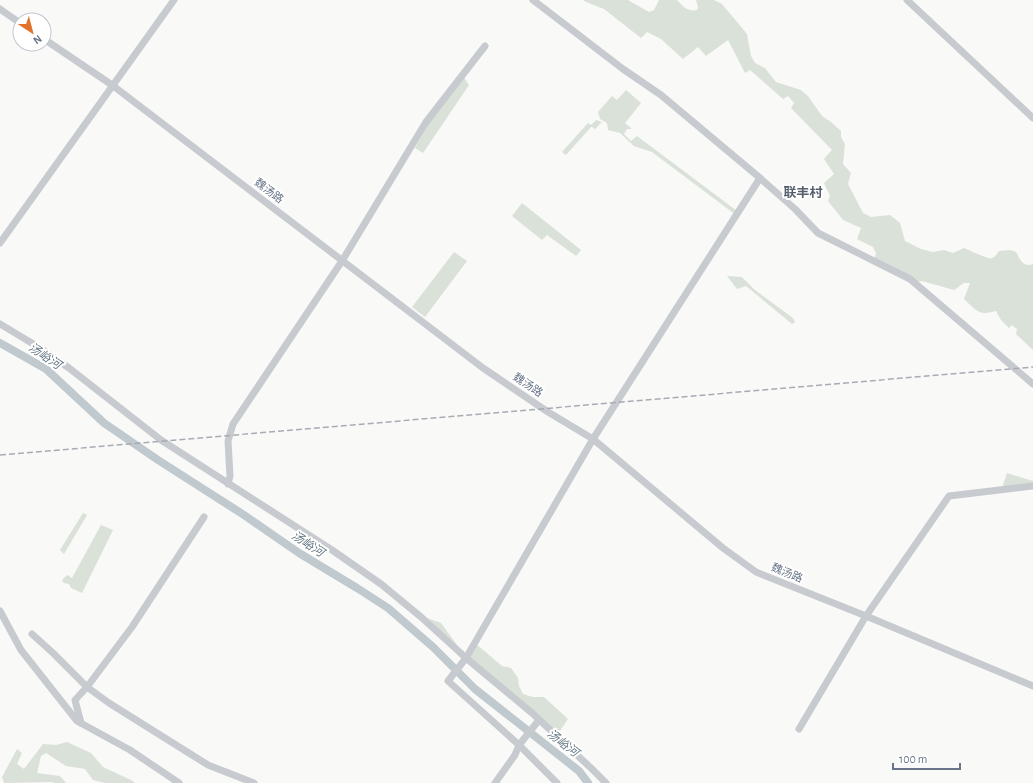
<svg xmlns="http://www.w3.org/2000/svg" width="1033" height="783" font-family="'Alegreya Sans','Noto Sans SC',sans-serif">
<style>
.green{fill:#dae1d8}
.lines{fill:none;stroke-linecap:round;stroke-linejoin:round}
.river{stroke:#c0c9ce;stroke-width:8}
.minor{stroke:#c7cace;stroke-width:7}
.rail{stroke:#a7acb3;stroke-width:1.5;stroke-dasharray:6 3;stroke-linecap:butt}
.labels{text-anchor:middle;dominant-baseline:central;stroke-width:4;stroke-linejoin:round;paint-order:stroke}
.street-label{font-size:11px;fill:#687588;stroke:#fff}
.water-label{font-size:12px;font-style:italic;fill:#647683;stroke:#fff}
.quarter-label{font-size:13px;font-weight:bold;fill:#56606d;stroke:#fff}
</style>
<rect width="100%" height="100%" fill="#f9f9f7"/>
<g class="green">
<path d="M583 0H628L649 12 654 10 659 0H677C682 6 688 12 697 10L698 7 696 0H714L722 4 747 34 751 56 755 63 765 68 776 82 801 90 808 96 822 116 831 122 841 131V137L845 144 843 164 851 173 848 184 863 213 871 217 890 215 900 223 905 241 921 249 933 252 944 250 953 253 964 248C969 250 989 260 992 258 995 257 997 254 999 251L1010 250 1016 252C1020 259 1023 268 1033 264V350L1016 334 1017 329 1012 325 1009 328 1001 320 996 311C978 316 977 311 964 299L970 283H964L954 290 922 281 916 282 874 260 876 253 873 247 857 239 861 228 843 220 828 201 830 196 824 183 834 174 824 159 832 150 791 108 794 103 788 96 783 99 750 70 745 73 728 40 706 56 698 47 683 59 661 39 647 32 641 38 604 9 586 2Z"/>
<polygon points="463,76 469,85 423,153 415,148 435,112"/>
<polygon points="626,90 641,103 625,123 632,129 627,129 624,134 631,141 637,136 737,211 736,215 652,152 634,146 620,133 608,130 607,123 600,119 598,112 612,96 617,100"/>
<polygon points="596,120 602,122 595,129 592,127 591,127 566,155 562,152 588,123 591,125"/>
<polygon points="522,203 581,250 576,256 547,235 542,240 512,216"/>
<polygon points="454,252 467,261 425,317 412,307"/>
<polygon points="727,276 742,277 755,290 793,318 795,322 792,324 746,286 737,289"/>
<polygon points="1007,473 1033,481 1033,484 1002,488"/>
<polygon points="83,513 87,515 64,554 60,550"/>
<polygon points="101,525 113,530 82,593 71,588 69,584 64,583 62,580 67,575 72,578"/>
<polygon points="427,618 441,623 462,652"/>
<polygon points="476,644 502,666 511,668 518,678 519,686 523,694 533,697 544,697 568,719 557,735 470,657"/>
<polygon points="67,742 91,753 103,767 131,780 135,783 105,783 93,780 85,769 66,766 46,753 41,756 37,773 60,776 66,783 54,783 53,782 4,783 2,777 17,749 22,753 17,764 24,769 43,744 56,745"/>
</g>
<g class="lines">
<polyline class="river" points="0,343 46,369 104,423 158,460 244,515 299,553 357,588 388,608 433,647 475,689 579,771 588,783"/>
<g class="minor">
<polyline points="533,0 623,69 661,95 760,178 795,209 818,233 910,279 1033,384"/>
<polyline points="907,0 1033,118"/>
<polyline points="0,9 20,23"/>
<polyline points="44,39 112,85 483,368 548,412 593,439 723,548 756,572 866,616 1033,686"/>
<polyline points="0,243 174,0"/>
<polyline points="0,324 40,348 69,368 161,440 332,550 381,584 421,617 466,658 532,713 592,769 606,783"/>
<polyline points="228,484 230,476 228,441 233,424 342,261 426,122 485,46"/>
<polyline points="0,611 21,650 77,721 130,750 179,783"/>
<polyline points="32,634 53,653 87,687 109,703 208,765 254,783"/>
<polyline points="81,723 75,700 87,687 132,627 204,517"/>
<polyline points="799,729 866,616 949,496 1033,486"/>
<polyline points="495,783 515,755 519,745 539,720"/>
<polyline points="557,783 519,745 448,681 466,658 593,439 760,178"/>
</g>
<polyline class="rail" points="0,455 1033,367"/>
</g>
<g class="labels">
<g class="street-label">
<text transform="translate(269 191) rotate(37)">魏汤路</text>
<text transform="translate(528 385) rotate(34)">魏汤路</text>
<text transform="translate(787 573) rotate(22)">魏汤路</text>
</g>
<g class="water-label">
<text transform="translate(45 356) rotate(34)">汤峪河</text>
<text transform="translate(308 544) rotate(33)">汤峪河</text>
<text transform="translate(563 743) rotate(38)">汤峪河</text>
</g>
<g class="quarter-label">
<text x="803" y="193">联丰村</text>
</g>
</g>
<g transform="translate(32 32) rotate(144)"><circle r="19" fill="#ffffff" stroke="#c3c8cf"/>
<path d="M0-3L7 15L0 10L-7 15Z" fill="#e3722d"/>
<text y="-6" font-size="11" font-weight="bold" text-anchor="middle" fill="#687588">N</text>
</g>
<path d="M893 763v6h67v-6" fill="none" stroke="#687588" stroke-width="2"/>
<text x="899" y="763" font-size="12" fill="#687588" stroke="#ffffff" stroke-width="3" paint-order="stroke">100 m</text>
</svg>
